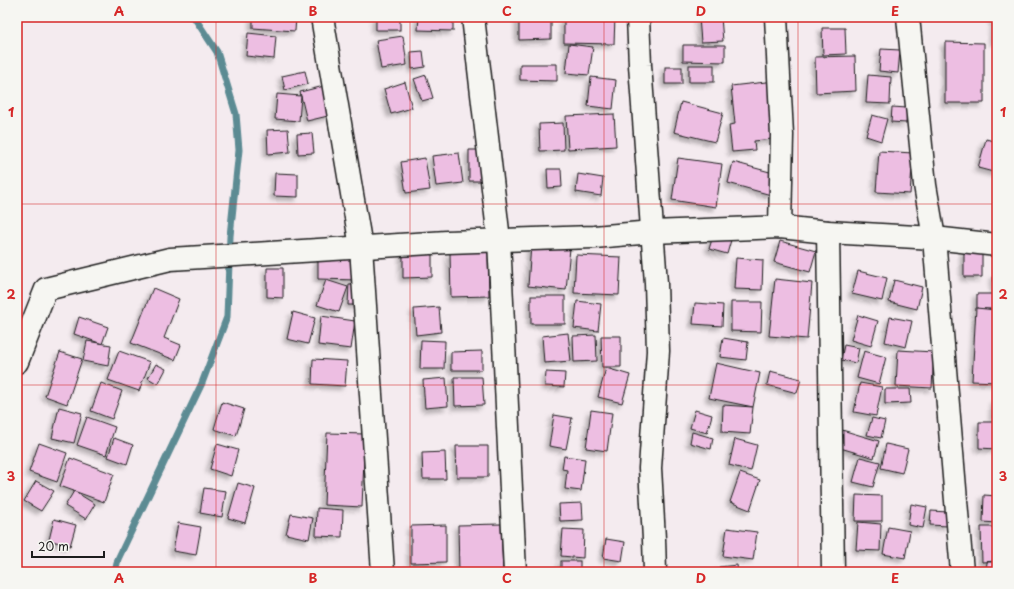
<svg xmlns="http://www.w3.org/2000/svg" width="1014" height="589" font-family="'Playpen Sans',sans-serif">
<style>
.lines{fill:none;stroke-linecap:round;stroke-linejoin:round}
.stream{stroke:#5c8b93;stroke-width:7}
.building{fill:#edbee2;stroke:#1c1c1c;filter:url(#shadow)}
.minor-casing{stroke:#1c1c1c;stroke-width:25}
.minor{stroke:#f6f6f2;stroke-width:22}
.grid{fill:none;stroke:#d62828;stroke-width:1;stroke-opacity:0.55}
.neatline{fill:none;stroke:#d62828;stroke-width:1.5}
.grid-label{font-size:13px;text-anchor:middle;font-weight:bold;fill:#d62828}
</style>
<defs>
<filter id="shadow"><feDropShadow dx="-3.5" dy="3.5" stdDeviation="2" flood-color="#0004"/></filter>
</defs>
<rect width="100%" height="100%" fill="#f4ebef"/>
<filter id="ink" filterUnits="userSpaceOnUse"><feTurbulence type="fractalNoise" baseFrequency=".025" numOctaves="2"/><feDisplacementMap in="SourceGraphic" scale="8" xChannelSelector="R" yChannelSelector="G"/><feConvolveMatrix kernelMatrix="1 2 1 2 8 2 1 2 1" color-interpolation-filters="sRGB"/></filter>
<g filter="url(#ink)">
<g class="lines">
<polyline class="stream" points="115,572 118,559 202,383 227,317 230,236 239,150 236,114 217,52 194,17"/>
</g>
<g class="building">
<polygon points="253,17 296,17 295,31 253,28"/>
<rect x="376" y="17" width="24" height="13"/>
<polygon points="419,17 453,17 453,31 418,30"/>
<polygon points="519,17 551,17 551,39 519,40"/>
<polygon points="564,17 615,17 614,44 564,43"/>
<polygon points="699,17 721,17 723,41 701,42"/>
<polygon points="994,17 997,17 997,41 993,41"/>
<polygon points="822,28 845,28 846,54 823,55"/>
<polygon points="248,33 276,36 274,59 246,56"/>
<polygon points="403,36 407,65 381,69 376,40"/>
<polygon points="945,42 984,43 984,103 945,103"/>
<polygon points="569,44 593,47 589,75 566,73"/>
<polygon points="683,45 725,45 725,62 683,61"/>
<polygon points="881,49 900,50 898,73 879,71"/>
<polygon points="423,51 425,67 412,69 411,52"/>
<polygon points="855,56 856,91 816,93 815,57"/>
<polygon points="520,64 557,64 557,81 520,80"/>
<rect x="689" y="65" width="25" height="17"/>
<rect x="665" y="67" width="17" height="17"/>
<polygon points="305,71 308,84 285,90 282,76"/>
<polygon points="426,75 433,98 422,101 414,79"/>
<polygon points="868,75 891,77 890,104 866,103"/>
<polygon points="591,77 616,80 613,109 588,106"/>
<polygon points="775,81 781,138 754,141 755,150 732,152 729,125 735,124 731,86"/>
<polygon points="405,82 412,108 391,114 384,89"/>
<polygon points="324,86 332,115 307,121 300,92"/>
<polygon points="277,94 301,96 299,121 275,119"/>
<polygon points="681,102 723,113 715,142 674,132"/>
<polygon points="892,107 907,108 906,123 891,122"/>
<polygon points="614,114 616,146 568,149 566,116"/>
<polygon points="872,115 887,119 881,141 866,136"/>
<polygon points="563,123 564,150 540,151 539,124"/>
<polygon points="288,129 290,152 268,154 267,130"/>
<polygon points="312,133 314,153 298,154 297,134"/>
<polygon points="986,139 997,142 997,173 978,168"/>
<polygon points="469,150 480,150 481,181 469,181"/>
<polygon points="879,151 913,153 910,194 876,192"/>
<polygon points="459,153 463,183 436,186 432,156"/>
<polygon points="425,158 430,190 406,193 401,162"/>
<polygon points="678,158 722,164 716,207 672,200"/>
<polygon points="733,162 777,174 771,195 728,183"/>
<polygon points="547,169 561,169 562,187 548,188"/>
<polygon points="275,173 298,174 298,197 274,196"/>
<polygon points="578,174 603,178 601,196 576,192"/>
<polygon points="713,236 731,240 727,254 709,249"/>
<polygon points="780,241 816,251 810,272 774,262"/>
<polygon points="531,245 570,248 566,290 528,286"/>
<polygon points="982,250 982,277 964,277 964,251"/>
<polygon points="432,251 432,277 403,278 403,252"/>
<polygon points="488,252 489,296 451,297 450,253"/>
<polygon points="318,253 358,254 357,280 318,279"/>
<polygon points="576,255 621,257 619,295 574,293"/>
<polygon points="736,258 763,260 762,290 734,289"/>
<polygon points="267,268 283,268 283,298 267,297"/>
<polygon points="858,271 887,278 882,301 852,294"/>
<polygon points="993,276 997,276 997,305 996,305"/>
<polygon points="775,279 812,283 807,339 769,336"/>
<polygon points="326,280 348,287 339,312 317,305"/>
<polygon points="894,280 922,287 917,309 889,302"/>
<polygon points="349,284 363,284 362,305 348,305"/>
<polygon points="153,288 179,299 164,338 181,345 175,360 131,343"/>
<polygon points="977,294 994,294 993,309 977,309"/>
<rect x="531" y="296" width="34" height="28"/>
<polygon points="577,301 601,304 598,331 574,328"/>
<polygon points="731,302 762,302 761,332 731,331"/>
<polygon points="695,303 723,305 722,326 693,324"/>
<polygon points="439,307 441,332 416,335 414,309"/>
<polygon points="976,308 997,310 997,382 972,381"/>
<polygon points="293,312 315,318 308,344 287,339"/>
<polygon points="858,315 878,321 871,346 851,340"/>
<polygon points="321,316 355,321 351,349 318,345"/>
<polygon points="79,317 108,327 102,344 74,334"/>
<polygon points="890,317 912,321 906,347 885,342"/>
<polygon points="568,333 571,361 544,363 542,336"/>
<polygon points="596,335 597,361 574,362 573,336"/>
<polygon points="601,336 621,336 621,367 602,367"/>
<polygon points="723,338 748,342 746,360 720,357"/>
<polygon points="421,340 445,341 444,369 420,369"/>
<polygon points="87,341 111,345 108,366 83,361"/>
<polygon points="844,345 859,348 856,363 841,360"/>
<polygon points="898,350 934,352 932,388 896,386"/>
<polygon points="119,351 150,362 139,391 108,380"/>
<polygon points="482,351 482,370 451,370 451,352"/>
<polygon points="864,351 886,357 879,384 857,378"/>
<polygon points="60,352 82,359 67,404 45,396"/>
<polygon points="313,359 347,361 345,386 312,384"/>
<polygon points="716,363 760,373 753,407 709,398"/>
<polygon points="156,364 166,369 158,384 148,378"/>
<polygon points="606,368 630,375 622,403 598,397"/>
<polygon points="770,371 801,379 797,393 767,385"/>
<polygon points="546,372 565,373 564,387 545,386"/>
<polygon points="454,377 482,377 484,405 455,406"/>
<polygon points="446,378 448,406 425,408 423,380"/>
<polygon points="101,383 122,391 112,419 91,411"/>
<polygon points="860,383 882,387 876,416 854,412"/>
<polygon points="885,389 910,389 911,403 885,404"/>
<polygon points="994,400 997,400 997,418 993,418"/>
<polygon points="222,402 244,409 236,436 214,429"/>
<polygon points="723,405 753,407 750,434 722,432"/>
<polygon points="59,407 82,413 74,443 52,438"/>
<polygon points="591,410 612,413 607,451 586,448"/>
<polygon points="695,410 712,415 707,433 690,428"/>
<polygon points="554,415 572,418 566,449 549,446"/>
<polygon points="87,417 115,427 106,455 77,445"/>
<polygon points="872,418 885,421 881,438 867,435"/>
<polygon points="979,422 997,422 997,449 979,448"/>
<polygon points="842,430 879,441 874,458 837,447"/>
<polygon points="692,432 713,438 711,449 690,443"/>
<polygon points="327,433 365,434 362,507 324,505"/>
<polygon points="114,438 133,445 127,464 108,457"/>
<polygon points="735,439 757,445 751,471 729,465"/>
<polygon points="39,443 67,453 57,482 29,472"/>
<polygon points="217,444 238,450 231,476 210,469"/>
<polygon points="886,444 908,449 902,473 881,468"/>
<polygon points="456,446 488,446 488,477 457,477"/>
<polygon points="445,452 446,479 423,479 422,453"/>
<polygon points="564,456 585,459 581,491 565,489 567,470 562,469"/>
<polygon points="860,457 880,462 873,487 853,482"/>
<polygon points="70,458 114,474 104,502 60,486"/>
<polygon points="740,473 760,480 750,510 730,502"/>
<polygon points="36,481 54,491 41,511 24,501"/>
<polygon points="238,483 255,488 245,523 228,518"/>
<polygon points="204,488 226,491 222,517 200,513"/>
<polygon points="74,491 95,504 86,519 65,506"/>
<polygon points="856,495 882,496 882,521 855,521"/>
<polygon points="984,495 997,496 997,523 983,522"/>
<polygon points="582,503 583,520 560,521 559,504"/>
<polygon points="911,504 927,507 923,528 908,525"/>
<polygon points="317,508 343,510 342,537 316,536"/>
<polygon points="931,511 948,512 947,526 930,525"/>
<polygon points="291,514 313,518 309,539 286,534"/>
<polygon points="54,519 76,525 70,546 49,540"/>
<polygon points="858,522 881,524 880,551 856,550"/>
<polygon points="178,523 201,527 196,555 173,551"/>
<polygon points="501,524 503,572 459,572 458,525"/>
<polygon points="446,525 446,562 411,563 411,526"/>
<polygon points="888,527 910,531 905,558 883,554"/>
<polygon points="981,527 997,527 997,561 982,562"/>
<polygon points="727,528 757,532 753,560 723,556"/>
<polygon points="563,529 584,530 583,558 561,556"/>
<polygon points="606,539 625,542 622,561 603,558"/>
<rect x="561" y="561" width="19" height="11"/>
<polygon points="987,562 997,562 997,572 986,572"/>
<polygon points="737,565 738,572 720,572 719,567"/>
</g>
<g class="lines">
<g class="minor-casing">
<g id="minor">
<polyline points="322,17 361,247 383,572"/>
<polyline points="473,17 499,240 515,572"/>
<polyline points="638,17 640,65 656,283 658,351 650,468 654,539 655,572"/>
<polyline points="776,17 782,135 780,227"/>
<polyline points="908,17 925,185 934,238 962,572"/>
<polyline points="828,232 833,572"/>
<polyline points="17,362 46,289 170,259 447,242 594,237 652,232 780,227 828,232 934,238 997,245"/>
</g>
</g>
<use href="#minor" class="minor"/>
</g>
</g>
<path class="grid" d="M216 17V572M410 17V572M604 17V572M798 17V572M17 204H997M17 385H997"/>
<rect width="1014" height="589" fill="none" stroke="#f6f6f2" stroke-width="44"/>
<path d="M32 551v6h72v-6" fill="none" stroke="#1c1c1c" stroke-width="2"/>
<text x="38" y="551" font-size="12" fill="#1c1c1c" stroke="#f6f6f2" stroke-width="3" paint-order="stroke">20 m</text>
<rect x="22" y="22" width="970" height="545" class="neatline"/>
<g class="grid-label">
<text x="119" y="16">A</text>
<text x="313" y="16">B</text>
<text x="507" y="16">C</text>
<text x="701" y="16">D</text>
<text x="895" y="16">E</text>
<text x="11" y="117">1</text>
<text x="1003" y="117">1</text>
<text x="11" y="299">2</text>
<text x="1003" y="299">2</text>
<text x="11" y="481">3</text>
<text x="1003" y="481">3</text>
<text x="119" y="583">A</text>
<text x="313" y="583">B</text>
<text x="507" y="583">C</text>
<text x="701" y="583">D</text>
<text x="895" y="583">E</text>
</g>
</svg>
